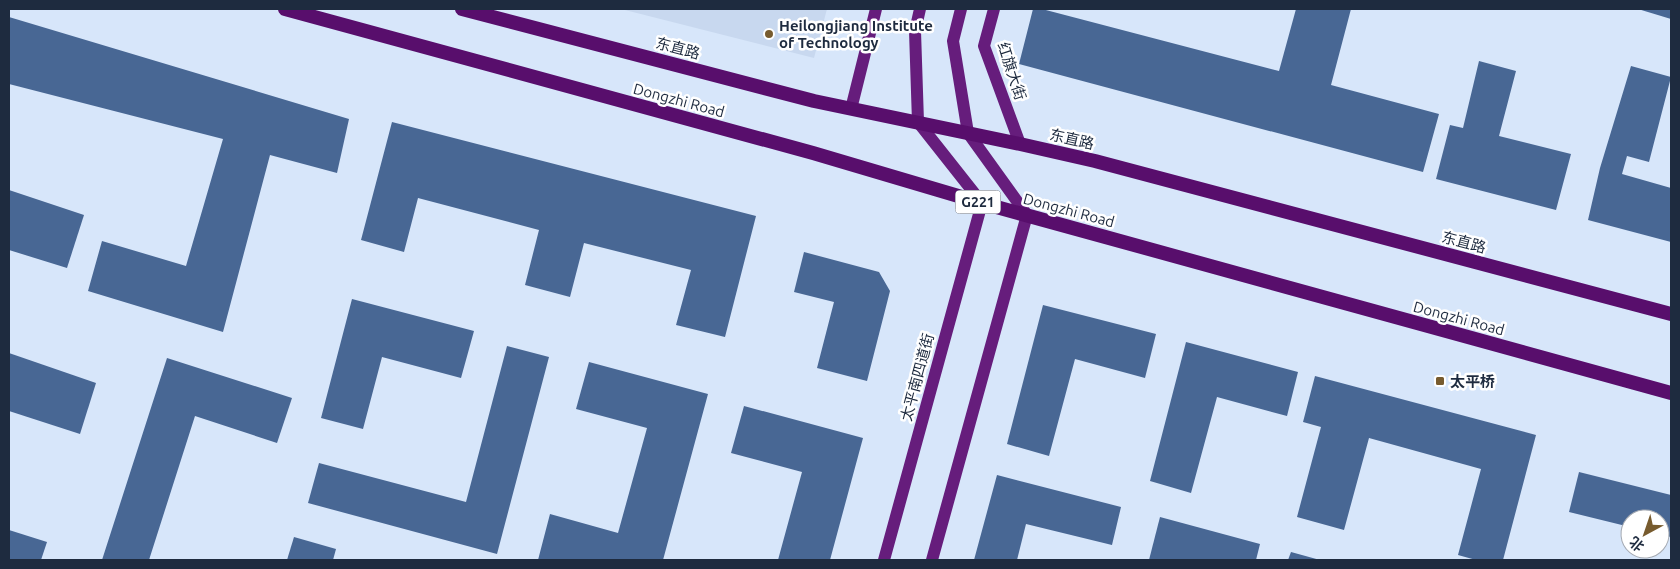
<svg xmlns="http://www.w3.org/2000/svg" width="1680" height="569" font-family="Ubuntu,'Noto Sans SC',sans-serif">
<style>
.built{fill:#c8d8ef}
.building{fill:#486794}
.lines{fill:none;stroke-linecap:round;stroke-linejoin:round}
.primary{stroke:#661d7c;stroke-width:12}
.trunk{stroke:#580e6c;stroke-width:14}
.poi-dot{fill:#775b2e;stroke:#fff;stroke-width:2}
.labels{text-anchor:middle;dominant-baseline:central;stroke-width:5;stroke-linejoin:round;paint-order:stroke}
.shield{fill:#fff;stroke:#626b79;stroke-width:1}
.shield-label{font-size:14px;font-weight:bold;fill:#1e2b3f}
.poi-label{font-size:15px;font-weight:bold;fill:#1e2b3f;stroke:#fff;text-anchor:start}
.street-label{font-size:15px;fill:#1e2b3f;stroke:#fff}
</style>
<rect width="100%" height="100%" fill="#d7e6fa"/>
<polygon class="built" points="621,9 827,9 814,58"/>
<g class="building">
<polygon points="1033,9 1042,9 1279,71 1296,9 1351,9 1331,85 1439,114 1423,172 1019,64"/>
<polygon points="1638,9 1671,9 1671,19"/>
<polygon points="9,17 349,119 337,173 270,155 223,332 88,291 102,241 186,266 223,139 9,84"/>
<polygon points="1479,61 1516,71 1499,136 1571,154 1556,210 1436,179 1450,125 1463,128"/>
<polygon points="1631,66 1671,77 1649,162 1627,156 1622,174 1671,188 1671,242 1588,220 1600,168"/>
<polygon points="392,122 756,216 725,337 676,325 691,270 584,243 570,297 525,285 539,230 418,198 404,252 361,240"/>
<polygon points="9,190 84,215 67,268 9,250"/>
<polygon points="804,252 879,272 890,291 867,381 817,368 834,302 794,292"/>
<polygon points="352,299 474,331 461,378 382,357 363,429 321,418"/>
<polygon points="1043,305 1156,334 1145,378 1075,359 1049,456 1007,444"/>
<polygon points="1186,342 1298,372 1287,416 1217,397 1191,493 1150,481"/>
<polygon points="507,346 549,357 497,554 308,503 319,463 466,502"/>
<polygon points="9,353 96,383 80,434 9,411"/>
<polygon points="167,358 292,398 277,443 195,416 149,560 102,560"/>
<polygon points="589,362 708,394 663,560 538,560 550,514 618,533 647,428 576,409"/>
<polygon points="1315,376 1536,435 1503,560 1476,560 1458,555 1481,469 1369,438 1344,530 1297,517 1321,427 1303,422"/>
<polygon points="744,406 863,438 830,560 778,560 802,472 731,453"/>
<polygon points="1579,472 1671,495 1671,537 1660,535 1660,519 1630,519 1630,527 1569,512"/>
<polygon points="997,475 1121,507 1112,545 1026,524 1017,560 974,560"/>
<polygon points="1160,517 1260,544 1256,560 1149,560"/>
<polygon points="9,530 47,542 41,560 9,560"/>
<polygon points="294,537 336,549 333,560 287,560"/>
<polygon points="1291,552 1320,560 1288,560"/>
</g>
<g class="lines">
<g class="primary">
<polyline points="994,9 984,46 1020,144"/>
<polyline points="851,109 876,9"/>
<polyline points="884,560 982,203 918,122 915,31 920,9"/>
<polyline points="932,560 1027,215 968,133 953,41 961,9"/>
</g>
<g class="trunk">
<polyline points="285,9 813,153 982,203 1671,393"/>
<polyline points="462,9 814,101 1020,144 1095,161 1671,314"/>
</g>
</g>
<g class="poi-dot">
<circle cx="769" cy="34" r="5"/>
<rect x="1435" y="376" width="10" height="10" rx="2.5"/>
</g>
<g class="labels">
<rect class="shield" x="955.5" y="190.5" width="45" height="23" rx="4"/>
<g class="shield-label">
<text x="978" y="202">G221</text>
</g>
<g class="poi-label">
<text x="779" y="25">Heilongjiang Institute<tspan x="779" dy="17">of Technology</tspan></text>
<text x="1450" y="381">太平桥</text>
</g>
<g class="street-label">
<text transform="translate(678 48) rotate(15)">东直路</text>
<text transform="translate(1012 71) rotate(72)">红旗大街</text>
<text transform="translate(679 100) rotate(15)">Dongzhi Road</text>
<text transform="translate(1072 139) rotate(13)">东直路</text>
<text transform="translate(1069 210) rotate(15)">Dongzhi Road</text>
<text transform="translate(1464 242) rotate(15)">东直路</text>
<text transform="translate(1459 318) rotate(15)">Dongzhi Road</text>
<text transform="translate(917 377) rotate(-75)">太平南四道街</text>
</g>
</g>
<rect width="1680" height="569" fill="none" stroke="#1e2b3f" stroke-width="20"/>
<g transform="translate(1645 534) rotate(220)"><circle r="24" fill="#ffffff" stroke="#a5aab2"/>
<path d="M0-4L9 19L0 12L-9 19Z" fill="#775b2e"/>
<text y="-8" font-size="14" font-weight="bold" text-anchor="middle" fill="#1e2b3f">北</text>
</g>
</svg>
